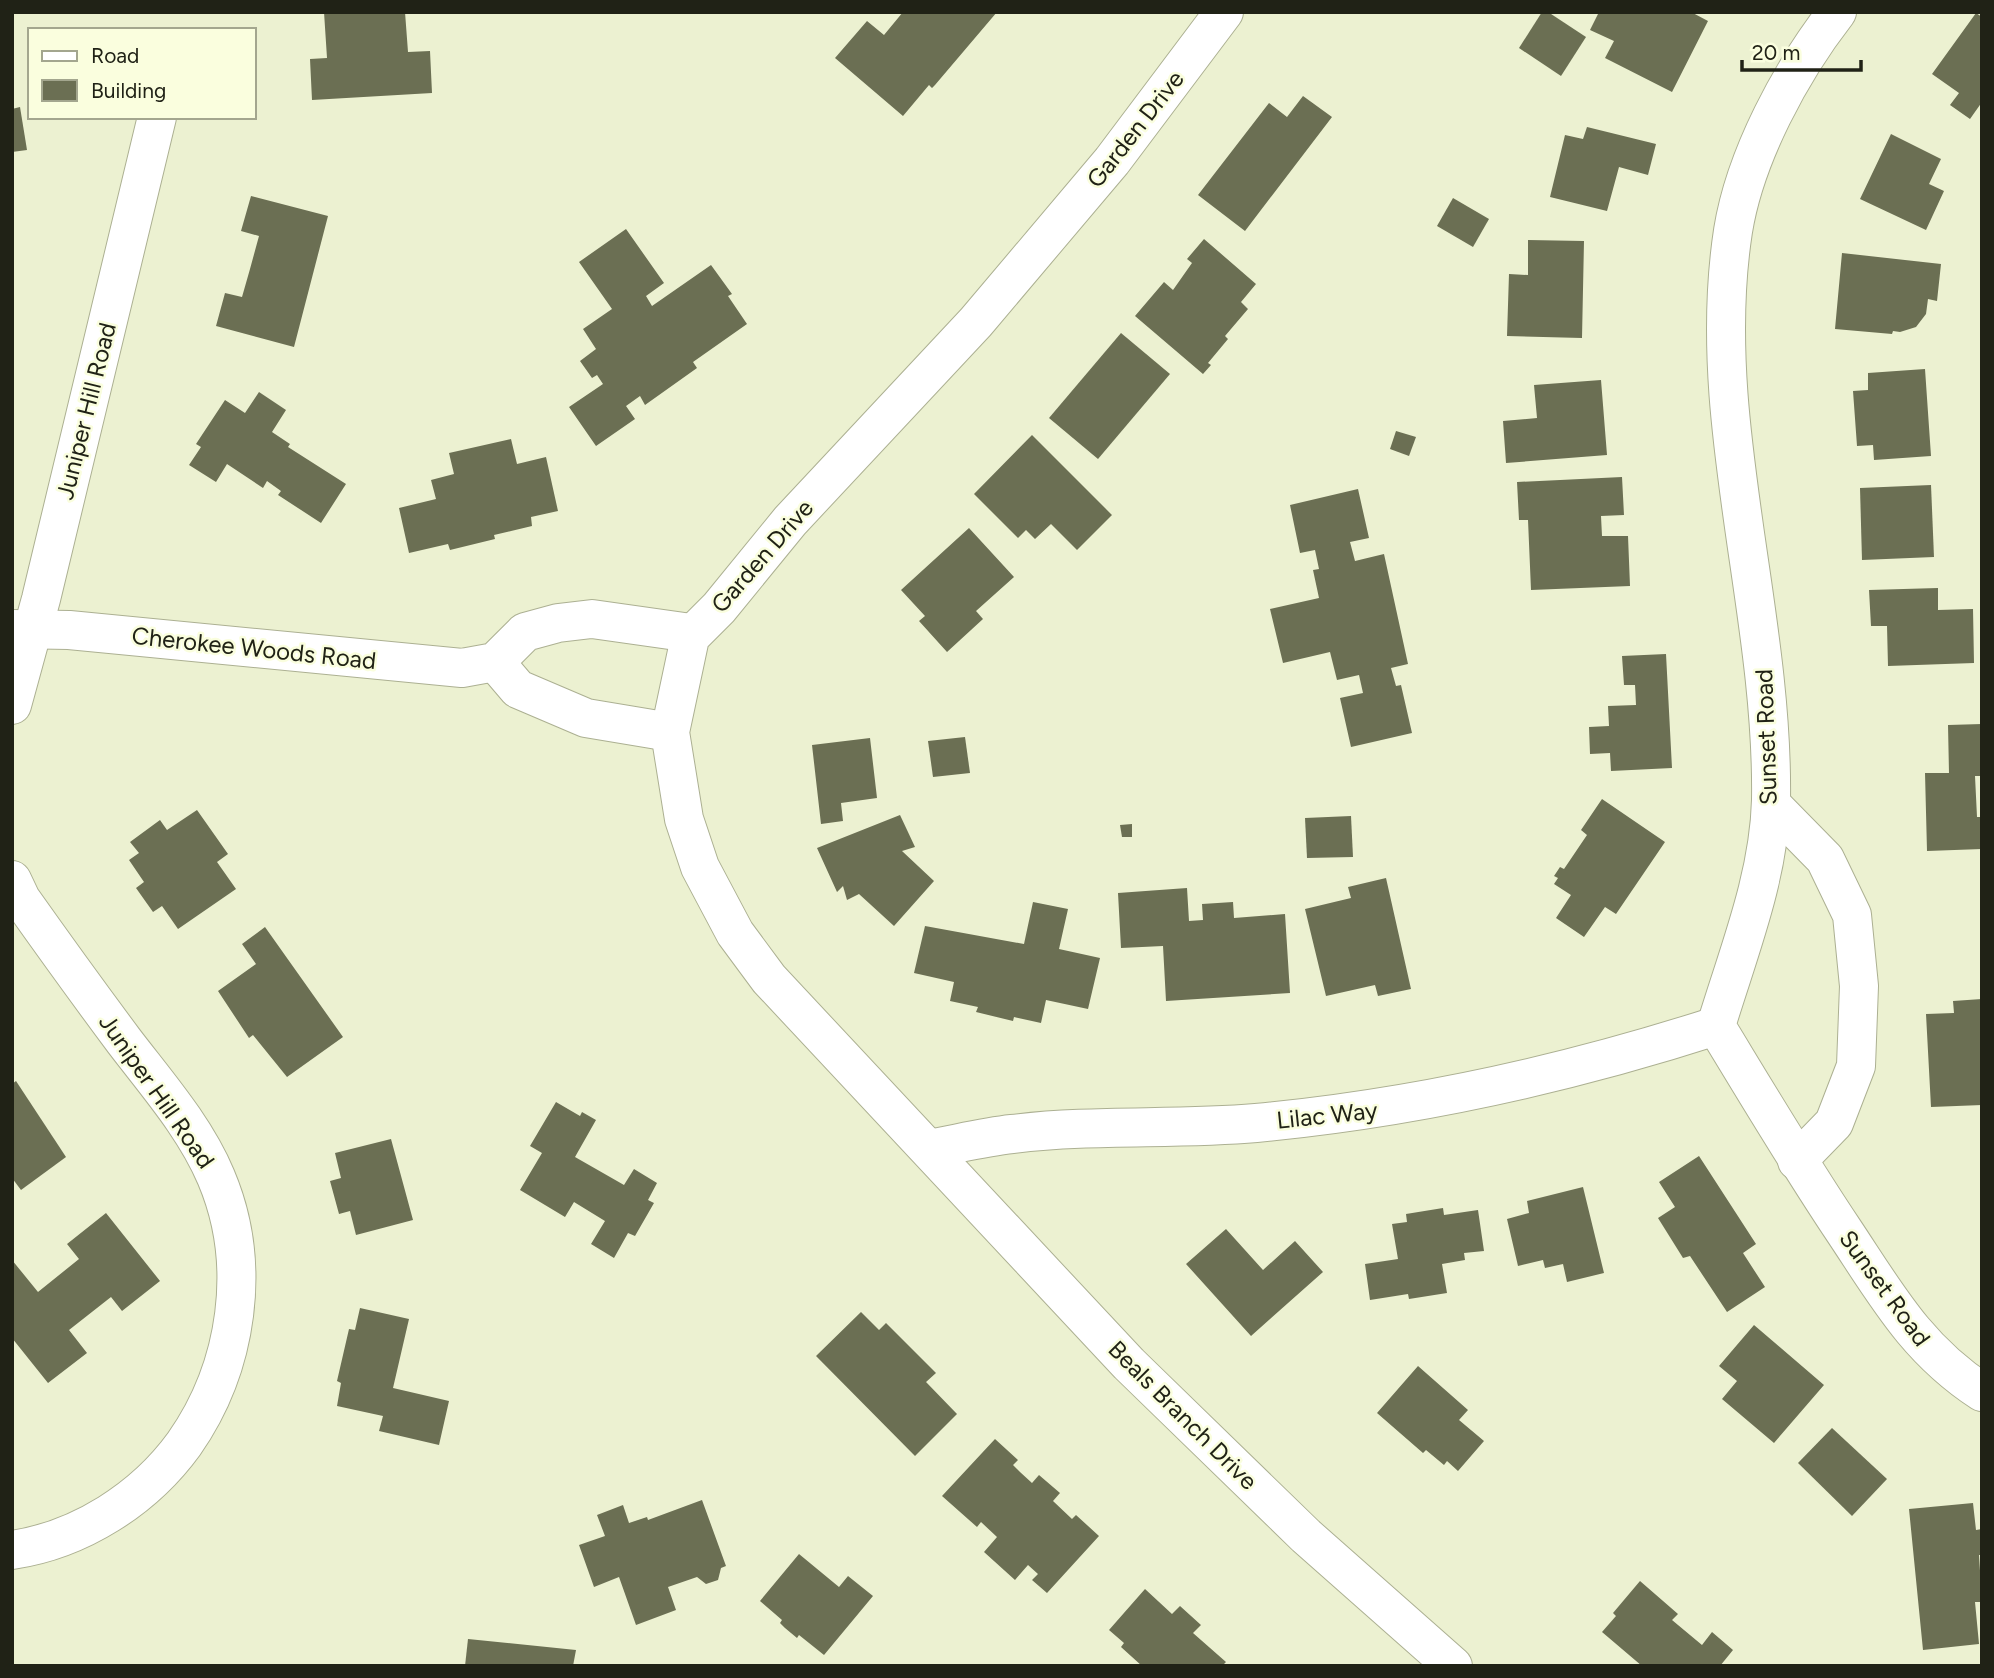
<svg xmlns="http://www.w3.org/2000/svg" width="1994" height="1678" font-family="Figtree,sans-serif">
<style>
.building{fill:#6b6f53}
.lines{fill:none;stroke-linecap:round;stroke-linejoin:round}
.street-casing{stroke:#acb092;stroke-width:40}
.street{stroke:#fff;stroke-width:38}
.labels{text-anchor:middle;dominant-baseline:central;stroke-width:5;stroke-linejoin:round;paint-order:stroke}
.street-label{font-size:24px;fill:#202216;stroke:#fafede}
</style>
<rect width="100%" height="100%" fill="#ecf1d1"/>
<g class="building">
<polygon points="324,12 405,12 408,52 430,51 432,93 312,100 310,59 327,58"/>
<polygon points="903,12 997,12 935,85 932,88 929,85 903,116 835,58 867,21 884,35"/>
<polygon points="1542,12 1548,12 1586,37 1561,76 1519,48"/>
<polygon points="1599,12 1691,12 1708,21 1672,92 1605,58 1614,41 1590,30"/>
<polygon points="1976,13 1982,17 1982,102 1970,119 1950,105 1959,93 1932,74"/>
<polygon points="1303,96 1332,117 1245,231 1198,195 1269,103 1287,117"/>
<polygon points="20,107 27,150 12,152 12,109"/>
<polygon points="1587,127 1656,144 1648,175 1619,167 1607,211 1550,197 1565,135 1583,139"/>
<polygon points="1891,134 1941,159 1929,184 1944,191 1926,230 1860,199"/>
<polygon points="251,196 328,216 294,347 216,326 225,293 242,297 250,269 259,236 241,231"/>
<polygon points="1453,198 1489,219 1473,247 1437,226"/>
<polygon points="626,229 664,283 646,296 652,306 711,265 732,294 728,296 747,324 693,362 697,368 645,405 640,396 626,406 635,419 596,446 569,407 603,384 597,375 592,378 580,361 596,349 583,329 612,309 579,262"/>
<polygon points="1204,239 1256,284 1241,302 1248,309 1225,336 1228,339 1208,363 1211,365 1203,374 1135,316 1164,282 1173,290 1192,263 1187,259"/>
<polygon points="1528,240 1584,241 1582,338 1507,336 1509,274 1528,275"/>
<polygon points="1842,253 1941,264 1937,301 1928,299 1926,314 1916,327 1900,332 1893,331 1892,334 1835,329"/>
<polygon points="1121,333 1170,374 1098,459 1049,418"/>
<polygon points="1925,369 1931,456 1874,460 1873,445 1857,446 1853,391 1868,390 1868,373"/>
<polygon points="1601,380 1607,455 1506,463 1503,421 1537,418 1534,385"/>
<polygon points="259,392 286,410 272,432 290,444 288,447 346,484 321,523 278,495 281,491 267,481 263,488 227,464 216,482 189,465 201,447 196,444 225,400 245,413"/>
<polygon points="1396,431 1416,437 1409,456 1390,449"/>
<polygon points="1032,435 1112,515 1077,550 1051,524 1035,539 1026,530 1018,538 974,494"/>
<polygon points="511,439 517,464 546,457 558,511 531,517 532,526 494,535 495,539 450,550 448,544 409,553 399,508 436,499 431,480 454,474 449,453"/>
<polygon points="1622,477 1624,515 1601,516 1602,536 1628,536 1630,586 1531,590 1528,520 1519,520 1517,482"/>
<polygon points="1931,485 1934,557 1862,560 1860,488"/>
<polygon points="1358,489 1369,538 1350,542 1355,561 1384,554 1408,664 1391,668 1396,686 1401,685 1412,733 1351,747 1340,698 1363,693 1359,675 1337,680 1330,652 1283,663 1270,609 1319,598 1313,570 1319,569 1315,550 1300,553 1290,505"/>
<polygon points="969,528 1014,577 976,611 983,619 947,652 919,621 925,616 901,590"/>
<polygon points="1938,588 1938,610 1973,609 1974,663 1888,666 1887,626 1871,626 1869,590"/>
<polygon points="1666,654 1672,768 1611,771 1610,753 1590,754 1589,727 1609,726 1608,706 1636,705 1635,685 1624,685 1622,656"/>
<polygon points="1982,724 1982,776 1975,776 1977,817 1982,817 1982,849 1927,851 1925,773 1949,773 1948,725"/>
<polygon points="965,737 970,773 933,777 928,741"/>
<polygon points="870,738 877,798 841,803 843,821 821,824 812,745"/>
<polygon points="1602,799 1665,842 1616,914 1605,907 1584,937 1556,918 1571,895 1554,884 1558,878 1554,876 1560,867 1564,869 1587,835 1581,830"/>
<polygon points="197,810 228,854 217,862 236,889 178,929 162,906 153,912 136,888 144,882 129,860 139,853 130,842 160,820 167,830"/>
<polygon points="900,815 915,847 902,851 934,881 894,926 859,894 847,900 843,886 837,892 817,848"/>
<polygon points="1351,816 1353,857 1307,858 1305,818"/>
<polygon points="1132,824 1132,837 1122,837 1120,825"/>
<polygon points="1386,878 1411,989 1378,996 1375,985 1326,996 1305,909 1351,898 1348,887"/>
<polygon points="1187,888 1189,921 1203,920 1202,904 1233,902 1234,918 1285,914 1290,993 1166,1001 1163,946 1121,948 1118,893"/>
<polygon points="1033,902 1068,909 1059,949 1100,958 1088,1009 1046,1000 1041,1023 1014,1017 1013,1021 976,1012 978,1007 950,1001 954,982 914,973 925,926 1024,944"/>
<polygon points="265,927 343,1037 287,1077 253,1035 249,1038 218,991 256,964 242,944"/>
<polygon points="1982,999 1982,1105 1931,1107 1926,1014 1954,1013 1953,1001"/>
<polygon points="16,1081 66,1157 21,1190 12,1178 12,1084"/>
<polygon points="556,1102 580,1116 582,1112 596,1120 575,1157 624,1185 634,1169 657,1183 648,1200 654,1203 635,1236 628,1233 614,1258 591,1244 605,1221 574,1202 565,1217 520,1190 542,1153 530,1146"/>
<polygon points="391,1139 413,1220 356,1235 350,1211 339,1214 330,1181 341,1178 335,1153"/>
<polygon points="1699,1156 1756,1244 1743,1253 1765,1287 1727,1312 1690,1256 1683,1258 1658,1218 1675,1207 1659,1182"/>
<polygon points="1583,1187 1604,1273 1567,1282 1563,1264 1545,1268 1543,1260 1518,1266 1507,1219 1529,1213 1527,1201"/>
<polygon points="1443,1208 1444,1215 1478,1210 1484,1251 1464,1253 1465,1260 1442,1264 1447,1293 1409,1299 1408,1294 1370,1300 1365,1264 1398,1259 1392,1224 1407,1222 1406,1214"/>
<polygon points="106,1213 160,1281 122,1311 111,1297 69,1330 87,1353 48,1383 12,1338 12,1260 38,1292 79,1259 67,1244"/>
<polygon points="1226,1229 1263,1270 1295,1241 1323,1272 1251,1336 1186,1264"/>
<polygon points="360,1308 409,1319 393,1388 449,1401 439,1445 379,1431 383,1416 337,1406 341,1383 337,1381 349,1329 355,1330"/>
<polygon points="861,1312 879,1330 886,1323 936,1373 926,1382 957,1414 915,1456 816,1356"/>
<polygon points="1754,1325 1824,1385 1774,1443 1722,1399 1737,1381 1719,1366"/>
<polygon points="1418,1366 1468,1410 1459,1420 1484,1441 1458,1471 1447,1461 1444,1465 1426,1450 1423,1453 1377,1413"/>
<polygon points="1832,1428 1887,1479 1852,1516 1798,1463"/>
<polygon points="995,1439 1018,1460 1013,1465 1020,1472 1032,1483 1039,1475 1060,1493 1053,1501 1072,1519 1076,1515 1099,1536 1047,1593 1032,1580 1038,1574 1028,1565 1015,1580 984,1552 997,1537 981,1522 977,1527 942,1496"/>
<polygon points="702,1500 726,1566 721,1568 718,1580 706,1584 697,1577 668,1587 676,1610 636,1625 619,1577 594,1587 579,1545 605,1536 597,1515 623,1505 629,1523 647,1517 648,1520"/>
<polygon points="1973,1503 1976,1530 1982,1529 1982,1555 1979,1555 1982,1602 1975,1602 1979,1644 1923,1650 1909,1509"/>
<polygon points="799,1554 839,1587 848,1576 873,1596 824,1655 799,1635 797,1638 785,1628 780,1623 782,1620 760,1601"/>
<polygon points="1640,1581 1678,1614 1672,1620 1702,1645 1712,1632 1733,1650 1720,1666 1642,1666 1602,1632 1616,1616 1613,1613"/>
<polygon points="1145,1589 1172,1614 1180,1606 1201,1625 1193,1633 1226,1662 1222,1666 1142,1666 1121,1647 1124,1643 1109,1630"/>
<polygon points="468,1639 576,1650 573,1666 465,1666"/>
</g>
<g class="lines">
<g class="street-casing">
<g id="street">
<polyline points="1224,12 1112,161 976,322 790,521 719,608 691,636 691,633 670,732 684,819 700,867 735,933 769,979 1129,1364 1306,1536 1453,1666"/>
<path d="M1837 12C1791 71 1745 156 1733 231 1704 419 1774 610 1771 800 1769 878 1738 953 1716 1026 1758 1095 1799 1164 1844 1231 1886 1294 1916 1349 1982 1392"/>
<polyline points="12,629 69,630 462,668 495,662 525,632 558,623 592,619 691,633"/>
<polyline points="495,662 518,689 586,718 670,732"/>
<polyline points="12,705 41,599 157,117"/>
<polyline points="1771,804 1825,859 1852,915 1859,986 1856,1066 1834,1123 1797,1161"/>
<path d="M12 880 21 899C55 947 89 994 124 1041 156 1083 195 1127 216 1177 253 1264 238 1367 184 1444 144 1499 80 1540 12 1550"/>
<path d="M929 1149C957 1144 984 1137 1012 1134 1093 1124 1175 1130 1256 1123 1415 1108 1564 1075 1716 1026"/>
</g>
</g>
<use href="#street" class="street"/>
</g>
<g class="labels">
<g class="street-label">
<text transform="translate(1135 129) rotate(-52)">Garden Drive</text>
<text transform="translate(86 411) rotate(-76)">Juniper Hill Road</text>
<text transform="translate(762 556) rotate(-49)">Garden Drive</text>
<text transform="translate(254 648) rotate(6)">Cherokee Woods Road</text>
<text transform="translate(1766 737) rotate(-92)">Sunset Road</text>
<text transform="translate(157 1091) rotate(55)">Juniper Hill Road</text>
<text transform="translate(1327 1115) rotate(-6)">Lilac Way</text>
<text transform="translate(1885 1288) rotate(54)">Sunset Road</text>
<text transform="translate(1183 1415) rotate(45)">Beals Branch Drive</text>
</g>
</g>
<rect width="1994" height="1678" fill="none" stroke="#202216" stroke-width="28"/>
<rect x="28" y="28" width="228" height="91" fill="#fafede" stroke="#a3a68e" stroke-width="2"/>
<rect x="42" y="51" width="35" height="10" fill="#ffffff" stroke="#a3a68e" stroke-width="2"/>
<text x="91" y="63" font-size="21" fill="#202216">Road</text>
<rect x="42" y="80" width="35" height="21" fill="#6b6f53" stroke="#a3a68e" stroke-width="2"/>
<text x="91" y="98" font-size="21" fill="#202216">Building</text>
<path d="M1742 60v10h119v-10" fill="none" stroke="#202216" stroke-width="3.5"/>
<text x="1752" y="60" font-size="21" fill="#202216" stroke="#fafede" stroke-width="5" paint-order="stroke">20 m</text>
</svg>
